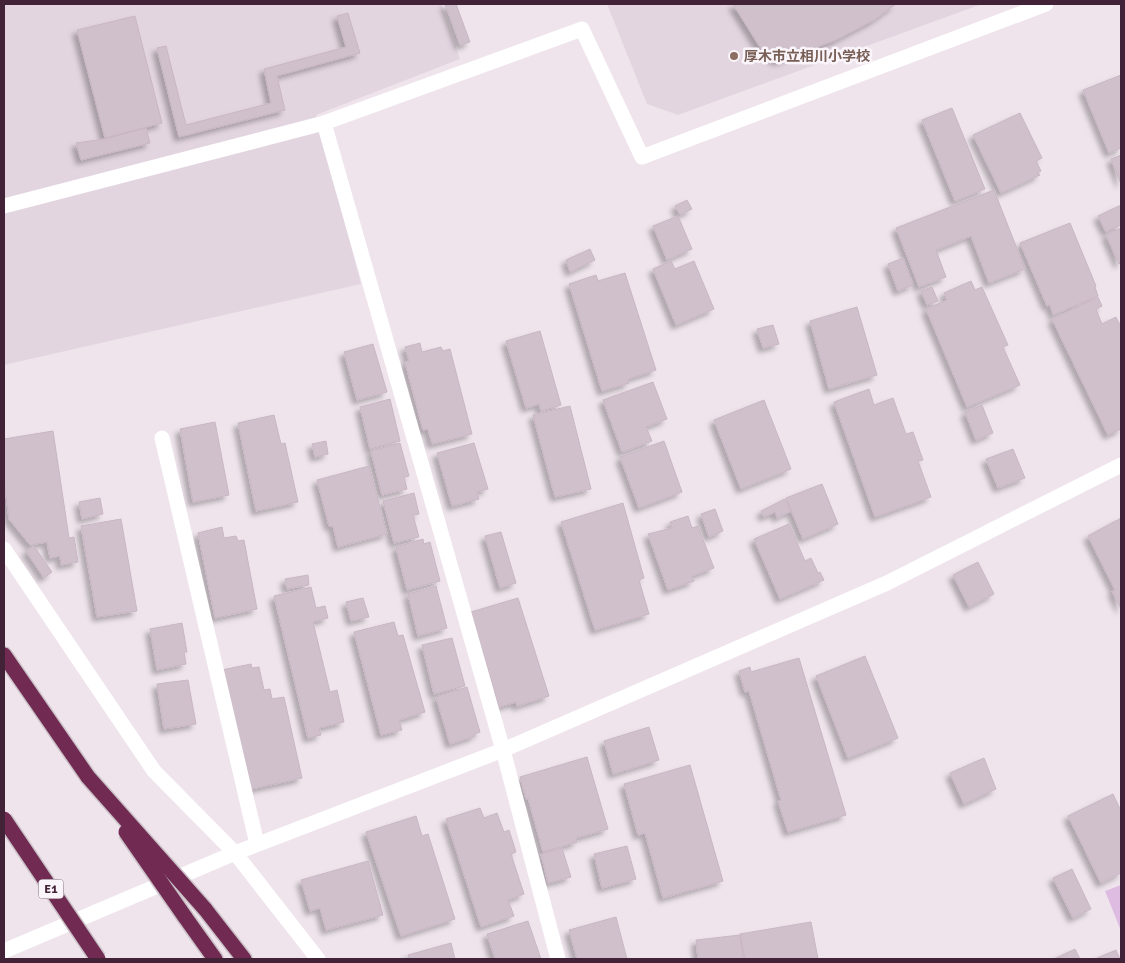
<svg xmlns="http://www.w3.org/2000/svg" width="1125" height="963" font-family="Signika,'Noto Sans JP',sans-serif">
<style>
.built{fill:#e3d5e0}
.green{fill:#debce1}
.building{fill:#d0c0cc;stroke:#c9b6c4;filter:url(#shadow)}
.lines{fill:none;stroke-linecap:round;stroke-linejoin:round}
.highway-casing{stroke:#cac1c7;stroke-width:18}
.minor{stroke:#fff;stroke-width:15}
.highway{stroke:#712b52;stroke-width:15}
.highway-bridge-casing{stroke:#cac1c7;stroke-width:18;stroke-linecap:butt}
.highway-bridge{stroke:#712b52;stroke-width:15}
.education-dot{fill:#8d6e63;stroke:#faf5fa;stroke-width:2}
.labels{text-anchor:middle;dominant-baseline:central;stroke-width:5;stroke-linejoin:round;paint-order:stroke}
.shield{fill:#faf5fa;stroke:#796171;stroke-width:1}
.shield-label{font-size:12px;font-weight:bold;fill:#422236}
.education-label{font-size:14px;font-weight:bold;fill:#785e54;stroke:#faf5fa;text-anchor:start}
</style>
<defs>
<filter id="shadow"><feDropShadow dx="-4.5" dy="4.5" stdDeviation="2.5" flood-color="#0004"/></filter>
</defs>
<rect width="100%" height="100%" fill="#efe4ec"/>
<g class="built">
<polygon points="4,4 441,4 460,59 316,115 361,284 4,365"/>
<polygon points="607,4 982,4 678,115 647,104"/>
</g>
<polygon class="green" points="1121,885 1121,931 1105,891"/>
<g class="building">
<polygon points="445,4 456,4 470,42 460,45"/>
<polygon points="733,4 896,4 874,20 836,40 778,61 763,52"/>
<polygon points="348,13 360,53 277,76 285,110 179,137 157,48 166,46 186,125 271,103 264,69 346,47 337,16"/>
<polygon points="135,16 162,123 105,138 77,30"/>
<polygon points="1121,75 1121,148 1109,153 1083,90"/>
<polygon points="952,108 985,189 955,201 922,120"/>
<polygon points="1020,113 1042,158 1036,161 1041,171 1038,173 1040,175 1001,193 973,135"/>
<polygon points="146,128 150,143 81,160 76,143 105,139"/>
<polygon points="1121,155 1121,184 1111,159"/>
<polygon points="994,190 1025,269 989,283 971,236 936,250 946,277 919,287 896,228"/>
<polygon points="687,200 692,209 680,215 675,206"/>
<polygon points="1121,205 1121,225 1106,232 1098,216"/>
<polygon points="678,216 692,249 667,260 653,226"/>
<polygon points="1070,223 1096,286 1095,287 1098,296 1053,315 1050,305 1047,306 1020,243"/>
<polygon points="1121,228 1121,262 1119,264 1106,235"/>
<polygon points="590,249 595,260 570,272 566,260"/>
<polygon points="903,258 913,285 898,291 888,264"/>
<polygon points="671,261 675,269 694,261 714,309 676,325 653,269"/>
<polygon points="625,273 656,370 628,379 629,383 602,391 569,284 596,275 598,281"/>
<polygon points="971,281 975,290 982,287 1008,345 1003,347 1020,385 967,407 926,309 947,300 944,293"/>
<polygon points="932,287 938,301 927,305 921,291"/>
<polygon points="1098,297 1102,306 1096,309 1102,324 1116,317 1121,327 1121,429 1108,435 1052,319"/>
<polygon points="857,307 877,375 829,389 810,321"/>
<polygon points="773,325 779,344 763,348 757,329"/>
<polygon points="540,331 561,405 541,411 539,404 526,408 506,341"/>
<polygon points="420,343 422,352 441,347 443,351 450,349 472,434 432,444 428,429 423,430 405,362 409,361 405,347"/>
<polygon points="373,344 387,392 357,400 344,352"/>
<polygon points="653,382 667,419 646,427 652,441 622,452 603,400"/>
<polygon points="869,389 874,405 893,398 906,434 913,432 923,460 918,461 931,497 875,517 834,402"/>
<polygon points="390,399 400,441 370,449 360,407"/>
<polygon points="764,400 791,469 741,489 714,420"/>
<polygon points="982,405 993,433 976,440 965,412"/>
<polygon points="570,406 591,489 555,497 533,415"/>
<polygon points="274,415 281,444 285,443 298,502 256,511 238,423"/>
<polygon points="215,422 229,495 193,502 180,429"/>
<polygon points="53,431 69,538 74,537 78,562 61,565 60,556 50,558 47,542 30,545 9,519 4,480 4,439"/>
<polygon points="326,441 328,454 315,457 312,444"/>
<polygon points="664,441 682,492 639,508 620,457"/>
<polygon points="400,443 409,476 404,477 407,489 382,495 371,451"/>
<polygon points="474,443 488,489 477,492 479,499 452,506 437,453"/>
<polygon points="1013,449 1025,478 998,488 986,459"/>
<polygon points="369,466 387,534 338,547 333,526 329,526 317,480"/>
<polygon points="822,484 838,524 803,539 786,498"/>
<polygon points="414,493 419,514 413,515 419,537 394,543 383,501"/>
<polygon points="100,498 103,514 82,519 79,502"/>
<polygon points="785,499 791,511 777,518 775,512 764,517 761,511"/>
<polygon points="623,503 644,578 639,580 649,614 595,630 561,522"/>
<polygon points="715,509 723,531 709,537 701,514"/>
<polygon points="688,516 692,528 698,526 714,568 692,576 694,581 668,590 648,534 672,528 670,522"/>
<polygon points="1121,518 1121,609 1112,591 1115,590 1088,536"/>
<polygon points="121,519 137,611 97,617 81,526"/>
<polygon points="789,524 805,561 811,558 818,573 820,572 824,580 780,599 754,539"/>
<polygon points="222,527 224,538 236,536 238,541 244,540 257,609 215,618 198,533"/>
<polygon points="501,532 516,583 500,588 485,536"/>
<polygon points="423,539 424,544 430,542 440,581 407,590 396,547"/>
<polygon points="34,546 52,572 44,578 26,551"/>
<polygon points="978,562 994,594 969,607 953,575"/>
<polygon points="308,575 309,585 287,589 285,579"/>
<polygon points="436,586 447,628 418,636 408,594"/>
<polygon points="311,587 316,608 325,606 328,618 313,622 330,692 337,690 344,722 319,728 321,735 308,738 274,596"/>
<polygon points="363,598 369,617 351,621 346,602"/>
<polygon points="518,598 549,696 517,706 516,702 499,707 471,612"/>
<polygon points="394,622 398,636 403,635 425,712 399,720 402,730 381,735 354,632"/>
<polygon points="182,623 187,652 184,652 186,664 157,670 150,629"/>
<polygon points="452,638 465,686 434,694 422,645"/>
<polygon points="865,656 898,738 848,758 816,676"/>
<polygon points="799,658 846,815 788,832 778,801 781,800 749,691 745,692 739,671 750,667 751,672"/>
<polygon points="251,664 252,668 259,667 264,690 270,689 272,699 284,697 302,778 247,790 222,670"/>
<polygon points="188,680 196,724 164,729 157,684"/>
<polygon points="467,687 480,732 474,734 475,736 450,744 436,697"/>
<polygon points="649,727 659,760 613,774 604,741"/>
<polygon points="587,757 608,829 576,838 577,842 543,852 528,798 526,799 520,777"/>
<polygon points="984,758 996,789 964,804 950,773"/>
<polygon points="690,765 723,881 663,898 645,833 638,835 624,784"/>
<polygon points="1113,794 1121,811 1121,873 1101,883 1068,816"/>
<polygon points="480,808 484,818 497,813 504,832 509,830 516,852 511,854 524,894 508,900 514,916 481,927 446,819"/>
<polygon points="416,816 422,836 428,834 455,919 401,936 366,832"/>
<polygon points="627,846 636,879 602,888 594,854"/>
<polygon points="562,848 571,877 548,883 541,854"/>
<polygon points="368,861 383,915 326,930 320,908 310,911 301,880"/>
<polygon points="1072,869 1091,909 1073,918 1053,878"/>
<polygon points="616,917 627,959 577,959 569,930"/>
<polygon points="528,921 541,959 495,959 487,934"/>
<polygon points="811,922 818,959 745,959 740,934"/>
<polygon points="740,935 743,959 698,959 696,940"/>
<polygon points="451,943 455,959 409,959 408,955"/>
<polygon points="1075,949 1080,959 1054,959"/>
<polygon points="1116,950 1120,959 1095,959"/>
</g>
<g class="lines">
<g class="highway-casing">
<g id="highway">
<polyline points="4,655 88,777"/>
<polyline points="205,909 244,959"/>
<polyline points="185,917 215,959"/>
</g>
</g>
<g class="minor">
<polyline points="324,123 503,750 558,959"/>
<polyline points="4,206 324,123 582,29 642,157 1046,4"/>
<polyline points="162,438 257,844"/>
<polyline points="4,549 154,771 235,853 318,959"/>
<polyline points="4,951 235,853 503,750 887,583 1121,465"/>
</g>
<use href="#highway" class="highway"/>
<g class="highway-bridge-casing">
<g id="highway-bridge">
<polyline points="88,777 205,909"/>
<polyline points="4,819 98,959"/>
<polyline points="126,832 185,917"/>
</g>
</g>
<use href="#highway-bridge" class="highway-bridge"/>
</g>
<circle class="education-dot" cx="734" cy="56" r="5"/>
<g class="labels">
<rect class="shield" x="38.5" y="879.5" width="25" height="19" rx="4"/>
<g class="shield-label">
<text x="51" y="889">E1</text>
</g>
<g class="education-label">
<text x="744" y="56">厚木市立相川小学校</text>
</g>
</g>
<rect width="1125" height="963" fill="none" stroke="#422236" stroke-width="10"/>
</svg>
